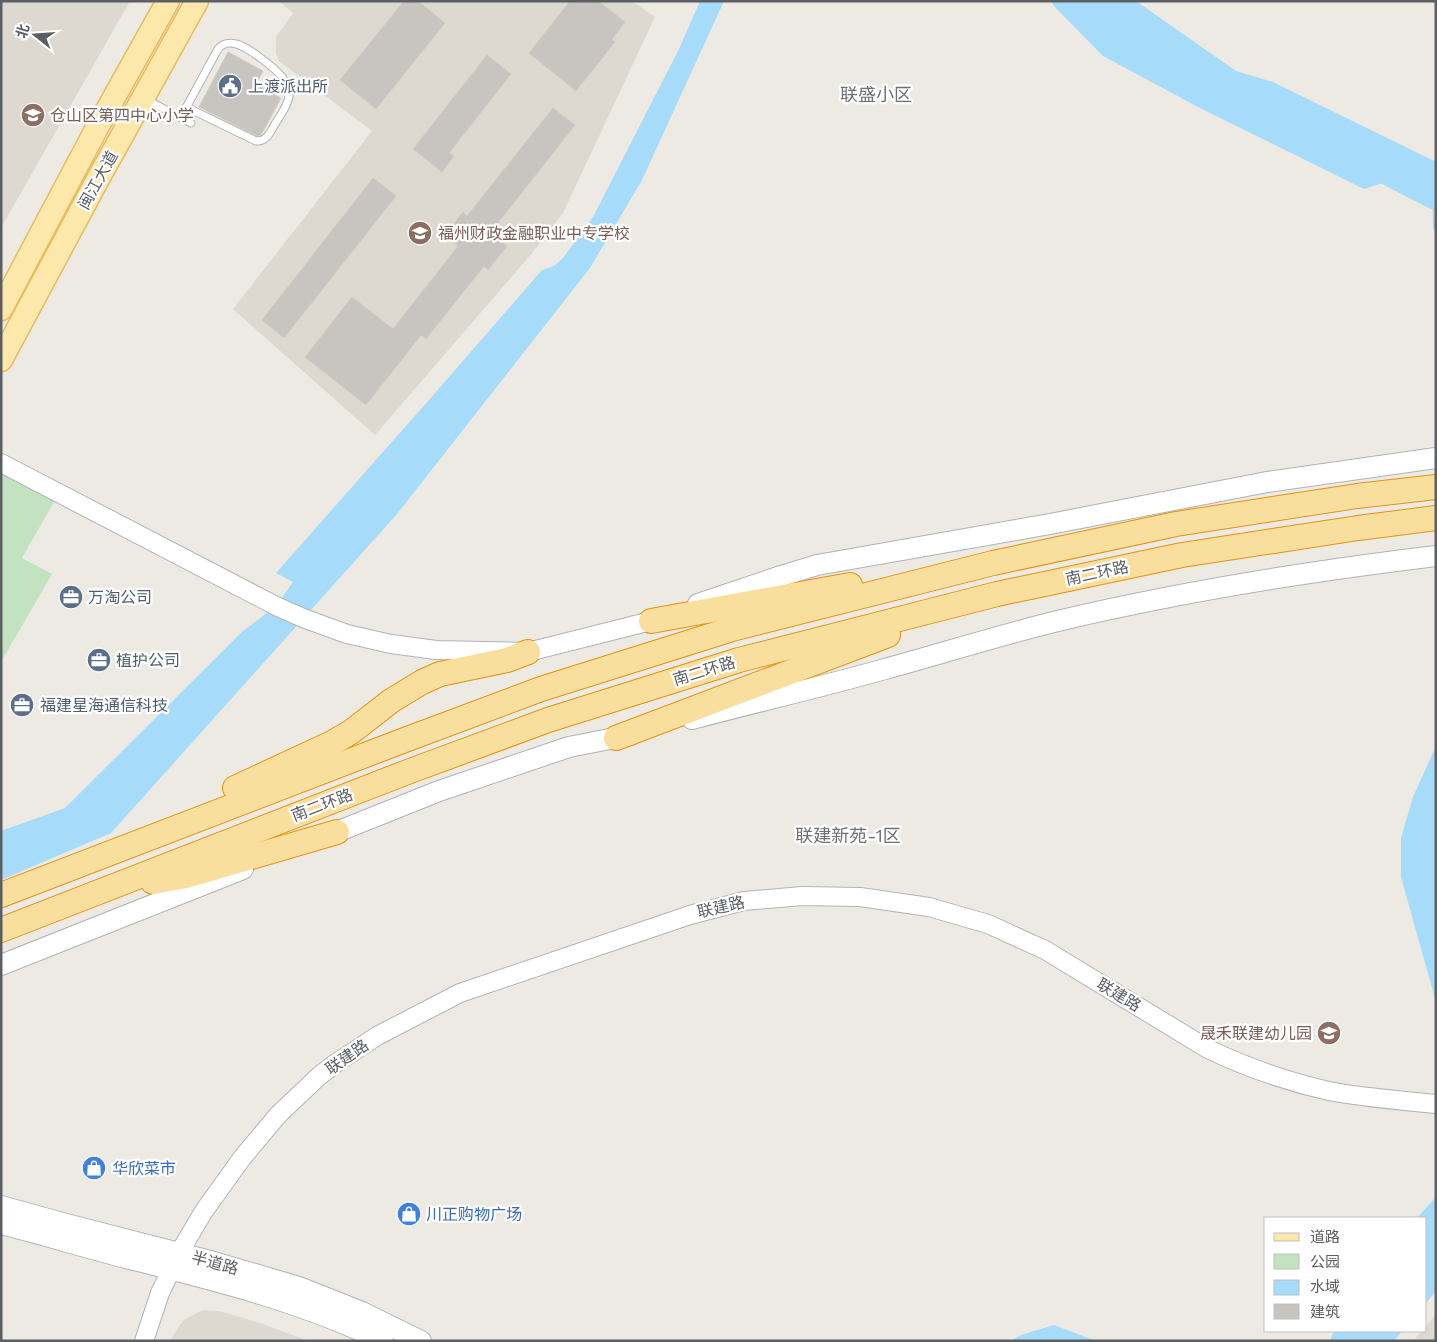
<svg xmlns="http://www.w3.org/2000/svg" width="1437" height="1342" font-family="'Work Sans','Noto Sans SC',sans-serif">
<style>
.education{fill:#ddd9d1}
.green{fill:#c3e3c0}
.water{fill:#a6dbfa}
.lines{fill:none;stroke-linecap:round;stroke-linejoin:round}
.river{stroke:#a6dbfa;stroke-width:28}
.building{fill:#c8c5c0;stroke:#d1cbc2}
.service-casing{stroke:#b0b4b8;stroke-width:9}
.tertiary-casing{stroke:#b0b4b8;stroke-width:20}
.secondary-casing{stroke:#afb3b7;stroke-width:22}
.primary-casing{stroke:#eaba5f;stroke-width:25}
.trunk-casing{stroke:#e4920c;stroke-width:26}
.service{stroke:#fff;stroke-width:7}
.tertiary{stroke:#fff;stroke-width:18}
.secondary{stroke:#fff;stroke-width:20}
.primary{stroke:#fbe8aa;stroke-width:22}
.trunk{stroke:#f9df9d;stroke-width:24}
.labels{text-anchor:middle;dominant-baseline:central;stroke-width:4.5;stroke-linejoin:round;paint-order:stroke}
.service-label{font-size:16px;fill:#4e5e75;stroke:#fff;text-anchor:start}
.education-label{font-size:16px;fill:#785e54;stroke:#fff;text-anchor:start}
.street-label{font-size:16px;fill:#5b5f63;stroke:#fff}
.shop-label{font-size:16px;fill:#366cbe;stroke:#fff;text-anchor:start}
.neighbourhood-label{font-size:18px;fill:#6c7175;stroke:#fff}
</style>
<rect width="100%" height="100%" fill="#edeae3"/>
<g class="education">
<polygon points="1,1 130,1 1,228"/>
<polygon points="279,1 632,1 655,17 563,213 533,252 375,435 233,309 372,131 279,61 276,53 276,37 293,13"/>
<polygon points="203,1310 219,1311 257,1322 309,1341 170,1341 179,1326 185,1319"/>
<polygon points="1436,1314 1436,1341 1413,1341 1422,1331 1426,1331 1426,1326"/>
</g>
<polygon class="green" points="1,473 55,500 22,558 52,574 1,662"/>
<g class="water">
<polygon points="700,1 724,1 642,180 590,268 397,514 111,833 1,880 1,831 65,808 243,631 276,606 293,582 276,573 436,392 542,270 554,266 563,258 593,217 679,49"/>
<polygon points="1051,1 1136,1 1236,71 1273,82 1436,162 1436,231 1433,229 1432,183 1413,173 1364,189 1200,108 1103,56 1054,6"/>
<polygon points="1436,746 1436,1002 1401,877 1401,838 1413,797"/>
<polygon points="1436,1197 1436,1291 1426,1303 1426,1218 1417,1218"/>
<polygon points="1054,1325 1096,1341 1010,1341 1021,1335"/>
<polygon points="1334,1331 1402,1331 1394,1341 1330,1341"/>
</g>
<g class="lines">
<polyline class="river" points="1366,160 1436,196"/>
</g>
<g class="building">
<polygon points="404,1 418,1 445,23 376,109 340,80"/>
<polygon points="570,1 598,1 625,22 612,39 615,42 576,91 529,53"/>
<polygon points="228,52 263,71 256,84 281,98 261,135 257,136 199,107"/>
<polygon points="487,55 511,74 449,153 454,156 442,172 413,149"/>
<polygon points="553,108 575,125 490,233 507,246 488,270 484,266 426,339 421,335 366,405 305,357 352,297 393,329 458,246 445,235 463,212 467,216"/>
<polygon points="373,178 396,196 284,338 262,320"/>
</g>
<g class="lines">
<g class="service-casing">
<g id="service">
<polyline points="145,99 191,123"/>
<path d="M181 117 218 49C222 44 229 42 236 44 247 46 275 68 283 78 286 83 289 90 289 96 288 106 280 116 275 124 270 132 267 142 256 141L186 107"/>
</g>
</g>
<g class="tertiary-casing">
<g id="tertiary">
<polyline points="1,463 276,606 303,618 347,634 391,644 436,650 528,652 651,621"/>
<path d="M144 1341 160 1293 179 1253 204 1211 242 1158 278 1115 319 1076 336 1063 377 1036 460 993 690 915 744 901 802 896 860 897 929 907 988 924 1045 950 1208 1049C1246 1067 1288 1082 1329 1091 1364 1098 1400 1100 1436 1104"/>
</g>
</g>
<g class="secondary-casing">
<g id="secondary">
<polyline points="698,604 781,576 817,565 1050,524 1267,482 1436,458"/>
<path d="M692 719C756 702 821 687 885 669 944 653 1003 634 1062 620 1185 591 1311 571 1436 556"/>
<polyline points="324,837 439,791 569,747 630,735"/>
<polyline points="1,965 243,869"/>
<polyline points="1,1206 66,1224 214,1262 299,1287 362,1312 421,1341"/>
<path d="M1 1224C44 1235 87 1248 130 1259 217 1281 302 1302 383 1341"/>
</g>
</g>
<g class="primary-casing">
<g id="primary">
<polyline points="1,309 98,126 168,1"/>
<polyline points="1,360 98,179 197,1"/>
</g>
</g>
<g class="trunk-casing">
<g id="trunk">
<polyline points="651,621 850,585"/>
<polyline points="616,738 888,635"/>
<polyline points="235,788 332,743 351,732 391,701 422,682 440,674 507,660 528,652"/>
<polyline points="153,882 186,876 337,832"/>
<polyline points="1,895 402,741 541,689 732,629 993,563 1176,524 1357,496 1436,487"/>
<polyline points="1,930 410,771 548,720 739,660 997,594 1182,555 1358,528 1436,518"/>
</g>
</g>
<use href="#service" class="service"/>
<use href="#tertiary" class="tertiary"/>
<use href="#secondary" class="secondary"/>
<use href="#primary" class="primary"/>
<use href="#trunk" class="trunk"/>
</g>
<defs>
<g id="civic-disc" transform="scale(1.25)"><circle r="9.5" fill="#5c6f8a" stroke="#fff"/><path d="M-.6-6.5H3V-4.5H.6V-3L4-1V1h2V6H-6V1h2V-1L-.6-3ZM-1.2 2.5V6h2.4V2.5Z" fill="#fff"/></g>
<g id="school-disc" transform="scale(1.25)"><circle r="9.5" fill="#8d6e63" stroke="#fff"/><path d="M0-5L7-2L0 1L-7-2ZM-4 1L0 2.5L4 1V4Q0 6-4 4Z" fill="#fff"/></g>
<g id="office-disc" transform="scale(1.25)"><circle r="9.5" fill="#5c6f8a" stroke="#fff"/><path d="M-6-3h4V-5.5h4V-3h4V5H-6ZM-1-4.5V-3h2v-1.5ZM-6 0V1H6V0Z" fill="#fff"/></g>
<g id="shop-disc" transform="scale(1.25)"><circle r="9.5" fill="#3f7fe0" stroke="#fff"/><path d="M-5-2.5h2.3a2.7 3.5 0 0 1 5.4 0H5L5.5 6h-11ZM-1.5-2.5h3a1.5 2.3 0 0 0-3 0Z" fill="#fff"/></g>
</defs>
<g fill-rule="evenodd">
<use href="#civic-disc" x="230" y="86"/>
<use href="#school-disc" x="33" y="115"/>
<use href="#school-disc" x="420" y="233"/>
<use href="#office-disc" x="71" y="597"/>
<use href="#office-disc" x="99" y="660"/>
<use href="#office-disc" x="22" y="705"/>
<use href="#school-disc" x="1329" y="1033"/>
<use href="#shop-disc" x="94" y="1168"/>
<use href="#shop-disc" x="409" y="1214"/>
</g>
<g class="labels">
<g class="service-label">
<text x="248" y="86">上渡派出所</text>
<text x="88" y="597">万淘公司</text>
<text x="116" y="660">植护公司</text>
<text x="40" y="705">福建星海通信科技</text>
</g>
<g class="education-label">
<text x="50" y="115">仓山区第四中心小学</text>
<text x="438" y="233">福州财政金融职业中专学校</text>
<text x="1312" y="1033" text-anchor="end">晟禾联建幼儿园</text>
</g>
<g class="street-label">
<text transform="translate(98 180) rotate(-61)">闽江大道</text>
<text transform="translate(1097 573) rotate(-12)">南二环路</text>
<text transform="translate(704 671) rotate(-17)">南二环路</text>
<text transform="translate(322 805) rotate(-21)">南二环路</text>
<text transform="translate(721 907) rotate(-13)">联建路</text>
<text transform="translate(1119 995) rotate(31)">联建路</text>
<text transform="translate(347 1057) rotate(-35)">联建路</text>
<text transform="translate(215 1263) rotate(15)">半道路</text>
</g>
<g class="shop-label">
<text x="112" y="1168">华欣菜市</text>
<text x="426" y="1214">川正购物广场</text>
</g>
<g class="neighbourhood-label">
<text x="876" y="94">联盛小区</text>
<text x="848" y="835">联建新苑-1区</text>
</g>
</g>
<rect width="1437" height="1342" fill="none" stroke="#5b5f63" stroke-width="5"/>
<rect x="1264" y="1217" width="162" height="115" fill="#ffffff" stroke="#bdbfc1"/>
<rect x="1274" y="1233" width="25" height="8" fill="#fbe8aa" stroke="#bdbfc1"/>
<text x="1310" y="1242" font-size="15" fill="#5b5f63">道路</text>
<rect x="1274" y="1254" width="25" height="15" fill="#c3e3c0" stroke="#bdbfc1"/>
<text x="1310" y="1267" font-size="15" fill="#5b5f63">公园</text>
<rect x="1274" y="1280" width="25" height="15" fill="#a6dbfa" stroke="#bdbfc1"/>
<text x="1310" y="1292" font-size="15" fill="#5b5f63">水域</text>
<rect x="1274" y="1304" width="25" height="15" fill="#c8c5c0" stroke="#bdbfc1"/>
<text x="1310" y="1317" font-size="15" fill="#5b5f63">建筑</text>
<g transform="translate(35 35) rotate(287)" stroke="#ffffff" stroke-width="4" paint-order="stroke">
<path d="M0-4L9 19L0 12L-9 19Z" fill="#5b5f63"/>
<text y="-8" font-size="14" font-weight="bold" text-anchor="middle" fill="#5b5f63">北</text>
</g>
</svg>
